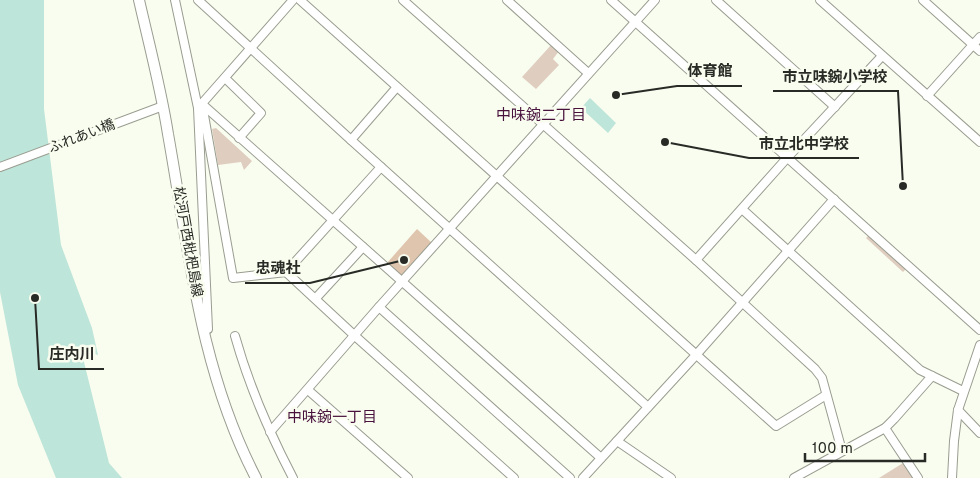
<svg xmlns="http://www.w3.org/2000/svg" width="980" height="478" font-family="Overpass,'Noto Sans JP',sans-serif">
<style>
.green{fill:#dfcec0}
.forest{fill:#e0c5ae}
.water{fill:#bee5da}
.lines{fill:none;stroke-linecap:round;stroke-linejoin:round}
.minor-casing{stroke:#999d90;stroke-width:10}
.major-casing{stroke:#999d90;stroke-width:12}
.minor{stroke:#fff;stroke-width:8}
.major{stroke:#fff;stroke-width:10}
.labels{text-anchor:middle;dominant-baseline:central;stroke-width:5;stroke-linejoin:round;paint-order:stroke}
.street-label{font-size:14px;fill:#282a25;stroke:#f9fdef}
.neighbourhood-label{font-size:15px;fill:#48123d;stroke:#f9fdef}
.leader{fill:none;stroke:#282a25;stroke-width:2}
.callout-dot{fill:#282a25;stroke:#f9fdef;stroke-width:2}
.callout-label{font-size:15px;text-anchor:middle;font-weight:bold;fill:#282a25;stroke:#f9fdef;stroke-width:5;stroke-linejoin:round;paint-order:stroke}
</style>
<rect width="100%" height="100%" fill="#f9fdef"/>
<g class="green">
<polygon points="552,44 559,51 553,59 559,65 536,89 522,77"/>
<polygon points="216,128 252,161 244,170 241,162 218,165 212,129"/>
<polygon points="869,235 906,269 903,272 866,238"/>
<polygon points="903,463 914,478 879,478"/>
</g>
<polygon class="forest" points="417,229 433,244 404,276 400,275 387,263"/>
<g class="water">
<polygon points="0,0 44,0 44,109 61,245 92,328 98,355 81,350 109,463 122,478 56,478 18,385 0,292"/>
<polygon points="590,98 616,123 608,133 581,108"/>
</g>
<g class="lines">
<g class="minor-casing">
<g id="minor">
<polyline points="175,0 198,108"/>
<polyline points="198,0 351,140 648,407"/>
<polyline points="300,0 776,426 826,395"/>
<polyline points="403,0 696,260 815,369 822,378 842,451"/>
<polyline points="507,0 588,73"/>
<polyline points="611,0 980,330"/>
<polyline points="716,0 835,107"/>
<polyline points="820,0 980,142"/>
<polyline points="923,0 980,51"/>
<polyline points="225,78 261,113 239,138"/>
<polyline points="927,96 980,37"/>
<polyline points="202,104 601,458"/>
<polyline points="202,104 233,278 286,272 381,167"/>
<polyline points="351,140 397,87"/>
<polyline points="0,167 163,106"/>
<polyline points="742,209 920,370 963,391"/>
<polyline points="696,260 787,158 882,56"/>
<polyline points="286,272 355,336 514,478"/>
<polyline points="316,298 363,247"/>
<polyline points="379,307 570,478"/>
<polyline points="203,330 208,329 198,108 293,0"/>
<path d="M235 336C249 386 269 432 293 478"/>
<polyline points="308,390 408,478"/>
<polyline points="958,410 980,433"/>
<polyline points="885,428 918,478"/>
<polyline points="270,432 379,307 655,0"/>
<polyline points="617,441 671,478"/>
<polyline points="583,478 696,355 834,199"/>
<polyline points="794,478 885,428 894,419 932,376"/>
<polyline points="952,478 954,441 958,410 980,345"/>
</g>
</g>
<g class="major-casing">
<path id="major" d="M139 0C149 44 161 89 168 134 189 251 200 371 256 478"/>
</g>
<use href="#minor" class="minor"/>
<use href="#major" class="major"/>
</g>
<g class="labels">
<g class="street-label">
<text transform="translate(82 137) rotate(-21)">ふれあい橋</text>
<text transform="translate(187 242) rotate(80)">松河戸西枇杷島線</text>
</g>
<g class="neighbourhood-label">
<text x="541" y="116">中味鋺二丁目</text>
<text x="332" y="418">中味鋺一丁目</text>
</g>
</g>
<path class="leader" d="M616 95L677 86H742M903 186L898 91H773M665 142L749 158H859M404 260L310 283H245M35 298L39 369H104"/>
<g class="callout-dot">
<circle cx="616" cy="95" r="5"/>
<circle cx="903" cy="186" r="5"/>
<circle cx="665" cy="142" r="5"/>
<circle cx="404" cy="260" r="5"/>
<circle cx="35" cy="298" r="5"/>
</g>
<g class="callout-label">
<text x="710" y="76">体育館</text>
<text x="835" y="82">市立味鋺小学校</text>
<text x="804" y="149">市立北中学校</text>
<text x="278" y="273">忠魂社</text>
<text x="72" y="359">庄内川</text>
</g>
<path d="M805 453v8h120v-8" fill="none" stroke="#282a25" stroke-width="2.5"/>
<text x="812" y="453" font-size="15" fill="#282a25" stroke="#f9fdef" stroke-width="4" paint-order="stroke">100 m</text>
</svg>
